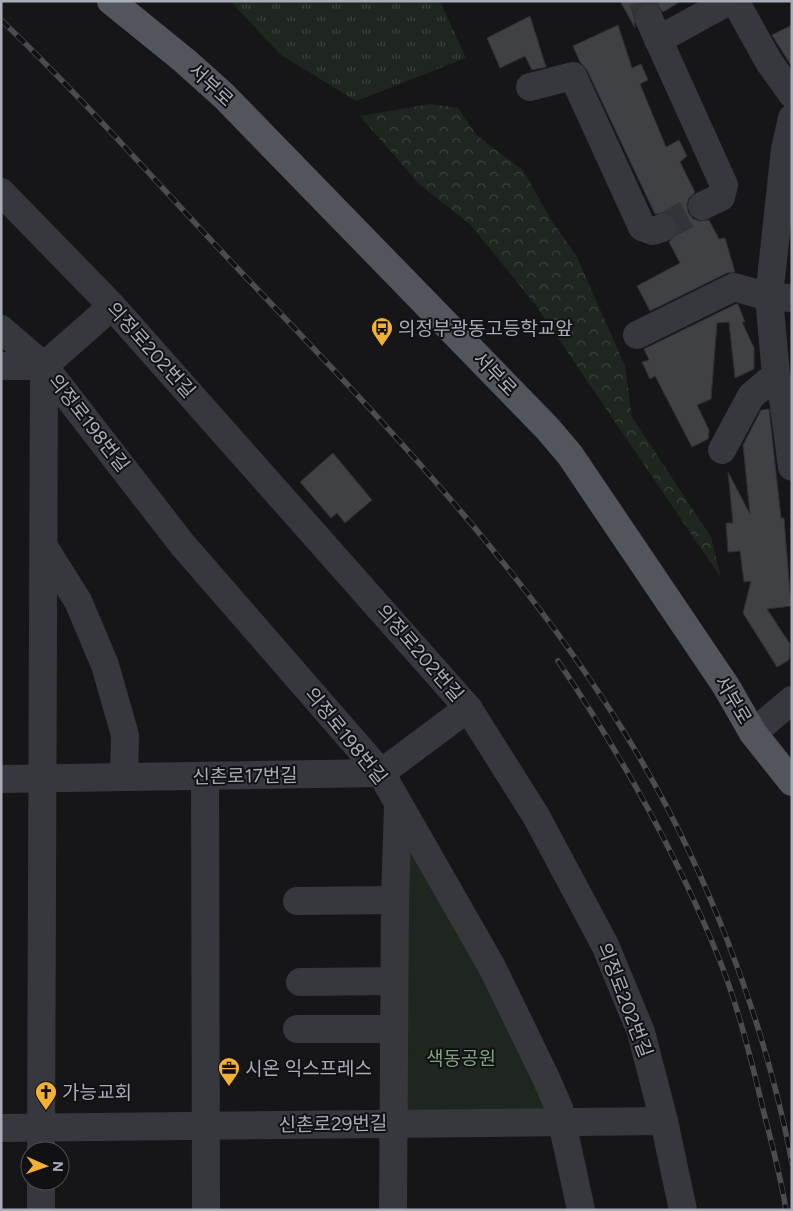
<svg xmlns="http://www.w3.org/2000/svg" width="793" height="1211" font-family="Figtree,'Noto Sans KR',sans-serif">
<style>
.grass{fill:url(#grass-tufts)}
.forest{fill:url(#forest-crowns)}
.green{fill:#1e261f}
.building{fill:#404145;stroke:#303034}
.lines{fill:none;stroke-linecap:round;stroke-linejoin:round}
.minor-tunnel{stroke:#333438;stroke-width:28;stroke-dasharray:28 14;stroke-linecap:butt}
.minor{stroke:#37383d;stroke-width:28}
.major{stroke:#53555c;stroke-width:28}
.rail-casing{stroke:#4a4c52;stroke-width:5.5}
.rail{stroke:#111113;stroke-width:4;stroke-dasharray:11;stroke-linecap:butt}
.labels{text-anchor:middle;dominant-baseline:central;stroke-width:4;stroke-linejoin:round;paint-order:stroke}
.street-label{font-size:19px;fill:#a8adb8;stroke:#111113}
.poi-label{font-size:19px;fill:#a8adb8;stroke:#111113;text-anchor:start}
.park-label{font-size:19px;fill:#7fa381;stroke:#111113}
</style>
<defs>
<pattern id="grass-tufts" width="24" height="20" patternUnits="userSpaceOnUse" patternTransform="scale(1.25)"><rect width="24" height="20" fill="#1e261f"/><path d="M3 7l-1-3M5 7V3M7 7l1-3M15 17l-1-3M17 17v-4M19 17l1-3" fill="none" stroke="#3c433d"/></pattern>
<pattern id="forest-crowns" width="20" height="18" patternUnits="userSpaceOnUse" patternTransform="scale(1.25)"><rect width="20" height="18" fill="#1e261f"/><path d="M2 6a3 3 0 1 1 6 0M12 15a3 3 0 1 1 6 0" fill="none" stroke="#3c433d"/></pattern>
</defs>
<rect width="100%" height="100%" fill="#161618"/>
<polygon class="grass" points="230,1 440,1 466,58 356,101 281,55"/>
<polygon class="forest" points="430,104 458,108 477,136 523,170 553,223 576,255 625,366 632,417 711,537 721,578 537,307 471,225 420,185 360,116"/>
<polygon class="green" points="403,833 516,1035 550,1120 401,1118"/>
<g class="building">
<polygon points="620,1 681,1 663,12 658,6 651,4 642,5 636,10 634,17 635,28"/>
<polygon points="530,16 546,67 532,70 525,56 500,68 487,38"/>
<polygon points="618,25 632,68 641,64 648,80 640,84 666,147 679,140 687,156 680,162 695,192 689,198 687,204 688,212 693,219 700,221 709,220 719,239 725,238 735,272 727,273 650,311 637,286 680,263 669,242 677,232 677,224 673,217 666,213 655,214 587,70 580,62 573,46"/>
<polygon points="792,25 792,67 772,35"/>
<polygon points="736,304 738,304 745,322 742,322 754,348 754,369 735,378 729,322 717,323 711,399 697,405 709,430 708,439 692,447 655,376 650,379 642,362 649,360 644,349"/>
<polygon points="769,409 781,518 784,518 791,606 767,609 790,644 789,660 777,667 743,613 751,581 744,582 740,551 728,552 726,523 733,523 728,472 750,514 743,445 761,410"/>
<polygon points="333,453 372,500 345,523 337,513 331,518 300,482"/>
</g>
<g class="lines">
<g class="minor-tunnel">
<polyline points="643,1 649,19"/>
<polyline points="662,228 702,206"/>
</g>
<g class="minor">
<polyline points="735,1 769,62 792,94"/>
<polyline points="649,19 724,185 721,197 702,206"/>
<polyline points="658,40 729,1"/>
<polyline points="530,87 573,76 642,227 653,231 662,228"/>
<polyline points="792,118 785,149 769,297 776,375 783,399 792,467"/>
<polyline points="1,192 112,306 468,708 536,816 605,945 641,1032 664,1121 683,1210"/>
<polyline points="1,329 44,366 182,544 381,773 492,967 545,1076 559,1108 581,1210"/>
<polyline points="637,335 734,287 769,297 792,298"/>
<polyline points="1,366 44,366"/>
<polyline points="722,450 751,396 776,375"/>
<polyline points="44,547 78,601 105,665 125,735 124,777"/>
<polyline points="753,733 792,700"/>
<polyline points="205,776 206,1210"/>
<polyline points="1,779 381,773 468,708"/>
<polyline points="297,901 395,900"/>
<polyline points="300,982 394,981"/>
<polyline points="297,1029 394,1029"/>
<polyline points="1,1128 664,1121"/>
<polyline points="41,1151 44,366 112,306"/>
<polyline points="41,1210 41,1181"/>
<polyline points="393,1210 395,900 398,806"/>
</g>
<polyline class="major" points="111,1 185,61 224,96 548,429 570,455 726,686 753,733 792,782"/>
<g class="rail-casing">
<g id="rail">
<path d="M1 20C85 100 161 188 241 272 379 417 520 563 626 735 704 862 764 1016 792 1163"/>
<path d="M558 661C622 756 677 854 720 961 739 1009 752 1063 764 1113 772 1145 781 1177 786 1210"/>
</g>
</g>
<use href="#rail" class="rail"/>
</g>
<defs>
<g id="bus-pin" transform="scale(1.125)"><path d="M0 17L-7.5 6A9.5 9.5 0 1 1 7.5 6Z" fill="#f2b134" stroke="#111113"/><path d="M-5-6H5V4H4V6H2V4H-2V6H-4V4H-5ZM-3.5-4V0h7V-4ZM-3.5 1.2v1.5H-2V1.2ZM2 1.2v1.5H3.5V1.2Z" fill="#111"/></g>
<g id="office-pin" transform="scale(1.125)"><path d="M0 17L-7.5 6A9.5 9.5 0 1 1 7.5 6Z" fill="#f2b134" stroke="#111113"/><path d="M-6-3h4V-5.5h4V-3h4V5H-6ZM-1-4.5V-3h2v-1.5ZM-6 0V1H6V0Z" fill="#111"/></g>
<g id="church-pin" transform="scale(1.125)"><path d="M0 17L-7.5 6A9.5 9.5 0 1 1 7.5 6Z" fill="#f2b134" stroke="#111113"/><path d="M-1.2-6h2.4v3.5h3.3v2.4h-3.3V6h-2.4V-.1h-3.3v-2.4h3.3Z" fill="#111"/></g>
</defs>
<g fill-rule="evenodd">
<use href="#bus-pin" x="382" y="328"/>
<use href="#office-pin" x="229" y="1068"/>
<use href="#church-pin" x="46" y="1092"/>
</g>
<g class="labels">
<g class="street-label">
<text transform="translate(211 85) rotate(43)">서부로</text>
<text transform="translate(151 350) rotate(48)">의정로202번길</text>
<text transform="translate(495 374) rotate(46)">서부로</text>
<text transform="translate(89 423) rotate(52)">의정로198번길</text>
<text transform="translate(420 653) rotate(49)">의정로202번길</text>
<text transform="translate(733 700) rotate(59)">서부로</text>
<text transform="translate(346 736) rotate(51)">의정로198번길</text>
<text transform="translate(245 776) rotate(-1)">신촌로17번길</text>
<text transform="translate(625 1000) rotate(69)">의정로202번길</text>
<text transform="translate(333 1124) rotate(-1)">신촌로29번길</text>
</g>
<g class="poi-label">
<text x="398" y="328">의정부광동고등학교앞</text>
<text x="245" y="1068">시온 익스프레스</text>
<text x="62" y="1092">가능교회</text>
</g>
<g class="park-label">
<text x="461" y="1058">색동공원</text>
</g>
</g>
<rect width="793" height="1211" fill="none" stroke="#a8adb8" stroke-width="5"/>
<g transform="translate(45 1166) rotate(92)"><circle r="24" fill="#111113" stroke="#4d4f55"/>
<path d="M0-4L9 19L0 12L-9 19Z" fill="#f2b134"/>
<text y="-8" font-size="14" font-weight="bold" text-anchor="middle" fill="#a8adb8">N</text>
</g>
</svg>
